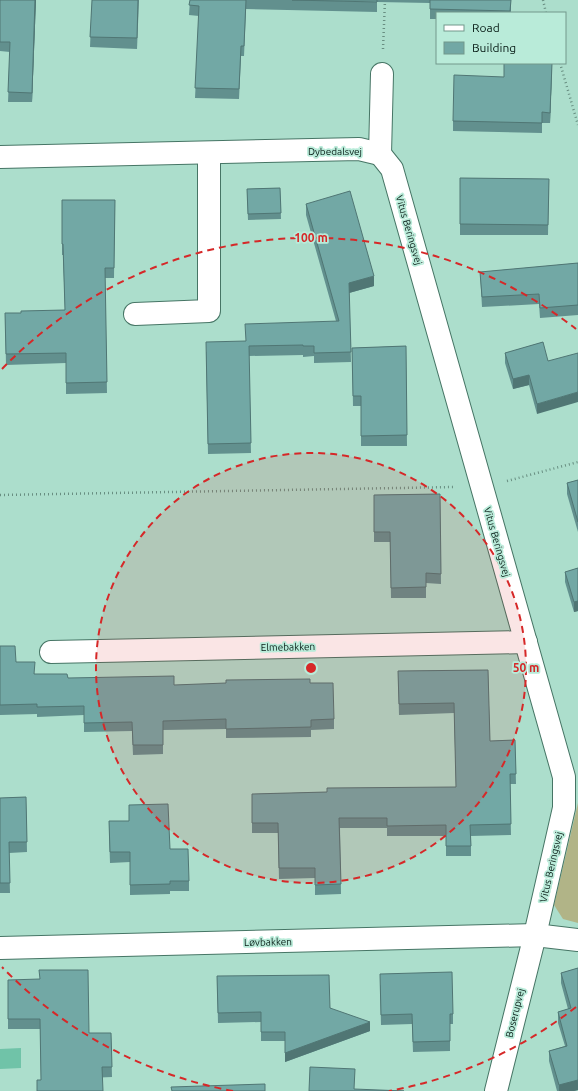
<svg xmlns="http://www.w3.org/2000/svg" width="578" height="1091" font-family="Ubuntu,sans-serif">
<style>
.green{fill:#b1b487}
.water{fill:#70c3a8}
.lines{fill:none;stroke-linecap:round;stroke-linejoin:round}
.street-casing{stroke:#467565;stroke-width:24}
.path{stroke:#688e81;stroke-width:2.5;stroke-dasharray:1 3;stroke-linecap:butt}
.street{stroke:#fff;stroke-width:22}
.wall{fill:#62908e}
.shaded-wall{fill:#507674}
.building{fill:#72a8a5;stroke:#507674}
.ring{fill:none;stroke:#d62828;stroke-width:2;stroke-dasharray:7 5}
.labels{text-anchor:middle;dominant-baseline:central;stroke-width:3.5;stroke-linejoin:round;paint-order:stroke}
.street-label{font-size:10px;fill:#071b15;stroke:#b9ebd9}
.centre{fill:#d62828;stroke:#b9ebd9;stroke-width:2}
.ring-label{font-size:12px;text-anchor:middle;font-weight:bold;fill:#d62828;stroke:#b9ebd9;stroke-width:3.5;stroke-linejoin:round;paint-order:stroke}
</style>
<rect width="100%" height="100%" fill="#acdecc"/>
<polygon class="green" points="578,803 578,923 563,919 554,905"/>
<polygon class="water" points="21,1048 21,1068 0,1069 0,1049"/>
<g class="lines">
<g class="street-casing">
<g id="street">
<polyline points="380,154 392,169 564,777 564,808 535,935 496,1091"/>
<polyline points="380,154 382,74"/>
<polyline points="0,157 359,149 380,154"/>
<polyline points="135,314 209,311 209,153"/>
<polyline points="51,652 526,642"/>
<polyline points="0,948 535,935 578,940"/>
</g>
</g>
<g class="path">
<polyline points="543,0 546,13"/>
<polyline points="383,49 385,0"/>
<polyline points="560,63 578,125"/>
<polyline points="507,481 578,462"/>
<polyline points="0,495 455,487"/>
</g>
<use href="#street" class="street"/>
</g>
<g class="wall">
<polygon points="0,0 36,0 32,102 8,102 10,52 0,51"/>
<polygon points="92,0 139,0 137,49 90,47"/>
<polygon points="190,0 511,0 511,13 437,13 437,19 430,19 430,3 377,2 377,12 246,9 244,56 241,56 239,99 195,98 199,16 189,15"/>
<polygon points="552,70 550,123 542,123 542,133 453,131 453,121 504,77"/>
<polygon points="460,178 549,179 548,235 460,235"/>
<polygon points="280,188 281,219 248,220 247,189"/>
<polygon points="62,200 115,200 114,278 105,278 107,393 66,394 66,363 6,365 5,313 21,313 65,310 63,255 62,255"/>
<polygon points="306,204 374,286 349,293 351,362 314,363 314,356 303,357 303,355 249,356 251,453 208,454 206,352 246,341 336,321 306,215"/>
<polygon points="578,263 578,315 540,318 539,304 482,307 480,272"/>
<polygon points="543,342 537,414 529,385 513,389 505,363 505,353"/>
<polygon points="406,346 407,446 361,446 361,406 353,406 352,348"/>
<polygon points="578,480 578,532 567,494 567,483"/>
<polygon points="440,494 441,584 426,583 426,598 391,598 390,542 374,542 374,495"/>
<polygon points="578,568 578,611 574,612 565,582 565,572"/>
<polygon points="0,646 16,662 35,674 68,678 174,685 310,683 334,719 334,729 311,730 311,737 226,738 226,729 163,730 163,754 133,755 132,731 84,732 84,715 37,717 37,714 0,715"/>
<polygon points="488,670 490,741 515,740 516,784 510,784 511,835 471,836 471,856 446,856 446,836 387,836 387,828 340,828 341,894 315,895 315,878 279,879 278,833 252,833 252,794 327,792 456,787 454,713 399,715 398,671"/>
<polygon points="26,797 27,852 9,853 10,893 0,893 0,798"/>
<polygon points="129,805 170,849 189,881 189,891 170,891 170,894 130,895 130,862 110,863 109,832 109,821 129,821"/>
<polygon points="578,968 578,1090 574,1091 557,1091 549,1061 549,1051 565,1046 558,1023 558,1012 568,1009 561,983 561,973"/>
<polygon points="217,976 330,1008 370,1031 285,1062 285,1041 261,1041 261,1022 218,1023"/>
<polygon points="8,980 89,1033 111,1033 112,1077 41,1080 40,1029 8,1029"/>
<polygon points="380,985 453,1014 453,1024 450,1024 450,1051 413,1052 412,1024 381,1025"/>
</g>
<g class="shaded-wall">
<polygon points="35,0 36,0 32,102 32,93"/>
<polygon points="552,63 552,70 550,123 550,113"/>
<polygon points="374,276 374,286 349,293 349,283"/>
<polygon points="529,375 529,385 513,389 513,379"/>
<polygon points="578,392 578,402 537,414 537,404"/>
<polygon points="578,601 578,611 574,612 574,602"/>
<polygon points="370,1022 370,1031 285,1062 285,1053"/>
<polygon points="578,1080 578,1090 574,1091 559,1091 559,1085"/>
</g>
<g class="building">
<polygon points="0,0 35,0 32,93 8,92 10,42 0,42"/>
<polygon points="92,0 138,0 137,38 90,37"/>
<polygon points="190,0 246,0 244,46 241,46 239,89 195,88 199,6 189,5"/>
<polygon points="292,0 377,0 377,2"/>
<polygon points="430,0 511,0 510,11 430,9"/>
<polygon points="504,63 552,63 550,113 542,112 542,123 453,121 454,75 504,77"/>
<polygon points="460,178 549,179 548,225 460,224"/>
<polygon points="280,188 281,213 248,214 247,189"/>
<polygon points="350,191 374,276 349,283 351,352 314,353 314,346 303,346 303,345 249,346 251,443 208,444 206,342 246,341 245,324 339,321 306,204"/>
<polygon points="62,200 115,200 114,268 105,268 107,382 66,383 66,353 6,354 5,313 21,313 21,311 65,310 63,244 62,244"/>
<polygon points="578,263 578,305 540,308 539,294 482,297 480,272"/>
<polygon points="543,342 548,361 578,353 578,392 537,404 529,375 513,379 505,353"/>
<polygon points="406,346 407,435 361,436 361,396 353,396 352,348"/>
<polygon points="578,480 578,522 567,483"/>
<polygon points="440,494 441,574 426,573 426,587 391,588 390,532 374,532 374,495"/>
<polygon points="578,568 578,601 574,602 565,572"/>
<polygon points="0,646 15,646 16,662 35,662 34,674 67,674 68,678 174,676 174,685 226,683 226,680 310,679 310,683 333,683 334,719 311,720 311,727 226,729 226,719 163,721 163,745 133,745 132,722 84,723 84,706 37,707 37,704 0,705"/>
<polygon points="488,670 490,741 515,740 516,774 510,774 511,824 470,825 471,846 446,846 446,825 387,826 387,818 339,818 341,884 315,885 315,868 279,868 278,823 252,823 252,794 327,792 327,788 456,787 454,703 399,704 398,671"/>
<polygon points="26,797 27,842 9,842 10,883 0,883 0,798"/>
<polygon points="168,804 170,849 188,849 189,881 170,881 170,884 130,885 130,852 110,852 109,821 129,821 129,805"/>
<polygon points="578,968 578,1080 559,1085 549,1051 567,1046 558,1012 571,1008 561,973"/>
<polygon points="39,970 88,970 89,1033 111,1033 112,1067 102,1067 103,1091 37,1091 37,1080 41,1080 40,1019 8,1019 8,980 40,979"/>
<polygon points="452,972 453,1014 450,1014 450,1041 413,1042 412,1014 381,1015 380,974"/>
<polygon points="329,975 330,1008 370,1022 285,1053 285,1032 261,1032 261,1012 218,1013 217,976"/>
<polygon points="310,1067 355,1069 354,1089 404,1091 309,1091"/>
<polygon points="265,1084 265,1091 172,1091 171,1087"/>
</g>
<circle cx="311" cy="668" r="215" fill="#d62828" fill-opacity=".12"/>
<g class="ring">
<circle cx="311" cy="668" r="215"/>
<path d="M576 1007A430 430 0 0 1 389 1091M233 1091A430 430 0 0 1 2 967M2 369A430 430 0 0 1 576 329"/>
</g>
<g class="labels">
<g class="street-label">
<text x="335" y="151">Dybedalsvej</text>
<text transform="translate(409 230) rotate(74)">Vitus Beringsvej</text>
<text transform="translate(497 542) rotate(74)">Vitus Beringsvej</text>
<text transform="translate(288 647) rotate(-1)">Elmebakken</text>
<text transform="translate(551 867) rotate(-77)">Vitus Beringsvej</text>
<text transform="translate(268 942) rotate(-1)">Løvbakken</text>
<text transform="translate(515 1013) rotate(-76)">Boserupvej</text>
</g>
</g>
<circle cx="311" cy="668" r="6" class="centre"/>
<g class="ring-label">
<text x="311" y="242">100 m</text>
<text x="526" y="672">50 m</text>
</g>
<rect x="436" y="12" width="130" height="52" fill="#b9ebd9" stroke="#72988b"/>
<rect x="444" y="25" width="20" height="6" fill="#ffffff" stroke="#72988b"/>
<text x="472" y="32" font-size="12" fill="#071b15">Road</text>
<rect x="444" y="42" width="20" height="12" fill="#72a8a5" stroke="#72988b"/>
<text x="472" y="52" font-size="12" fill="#071b15">Building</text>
</svg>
